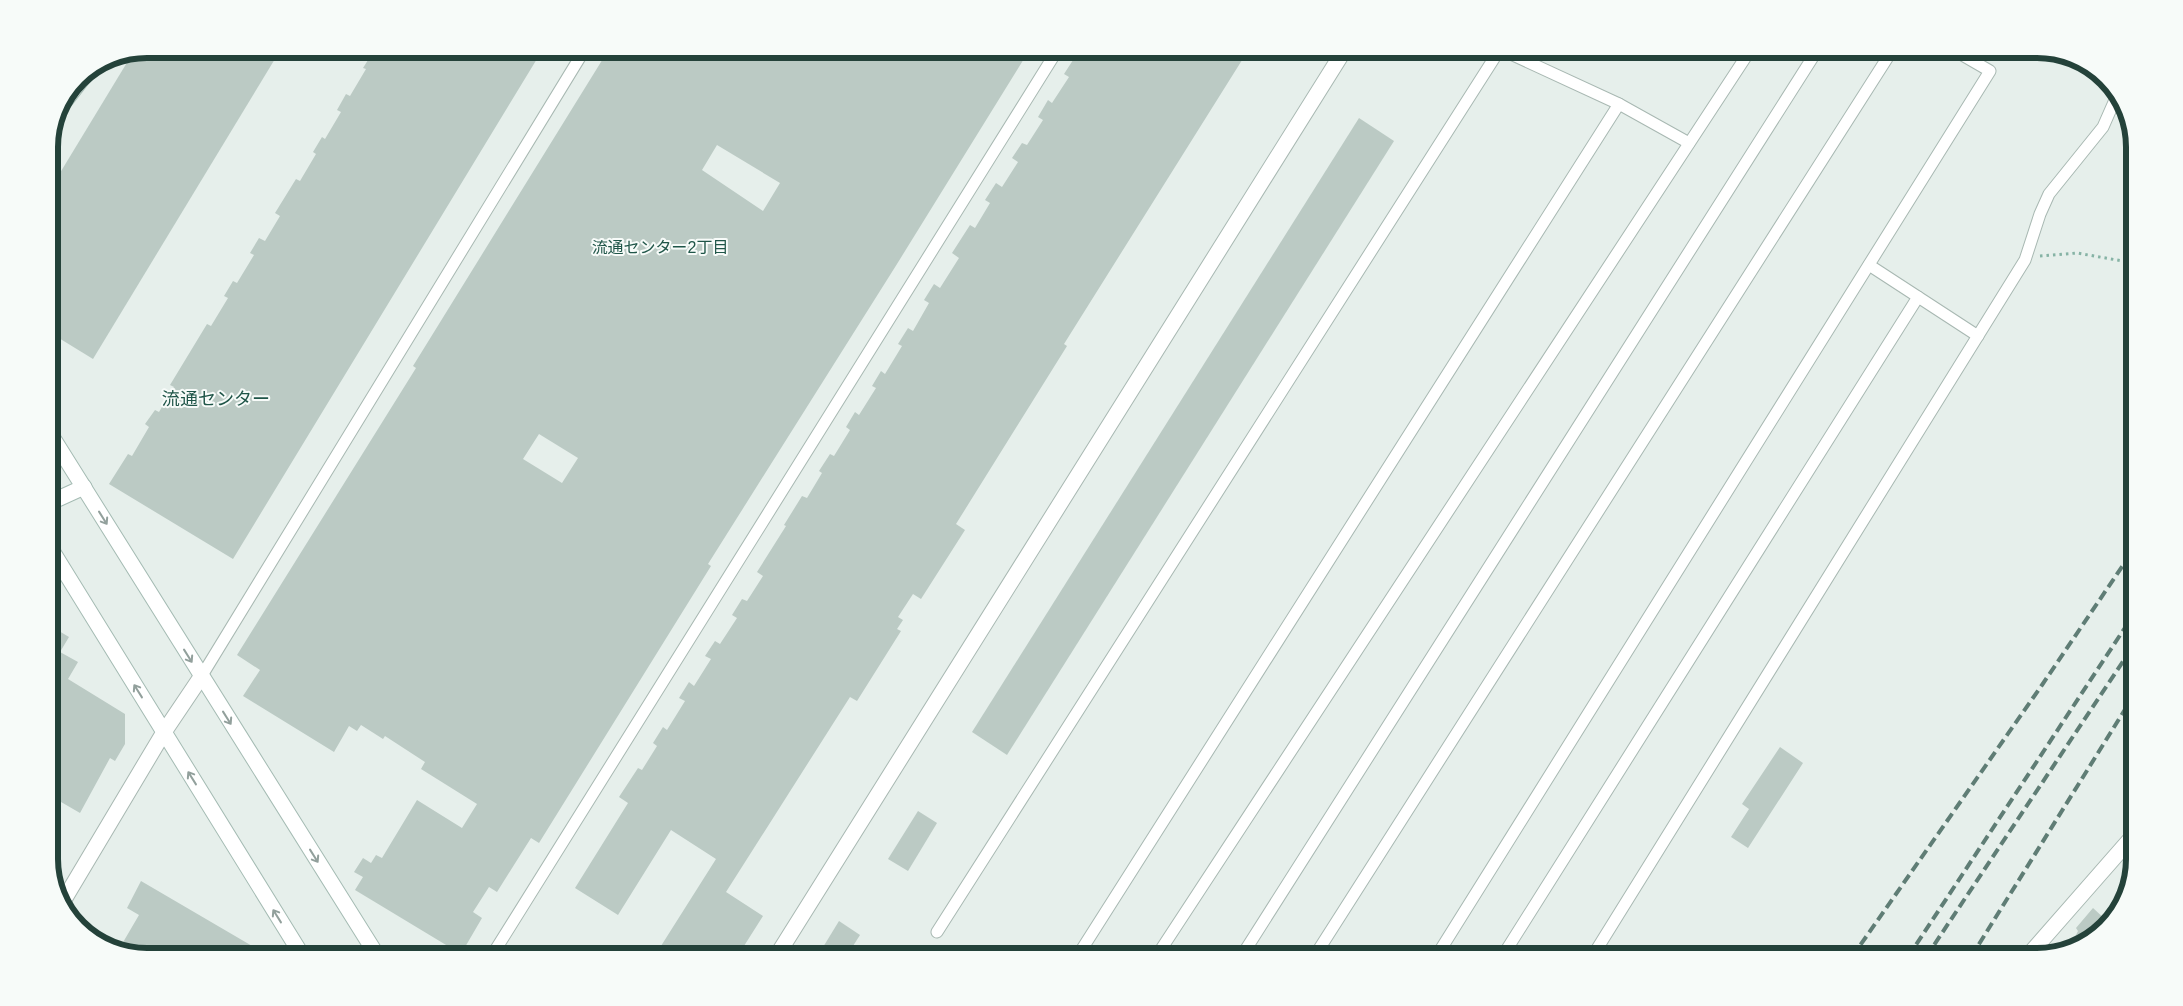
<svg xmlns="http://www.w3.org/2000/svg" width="2183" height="1006" font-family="Helvetica,'Noto Sans JP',sans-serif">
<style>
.building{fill:#bbcac4;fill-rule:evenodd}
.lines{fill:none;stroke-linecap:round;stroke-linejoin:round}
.lane-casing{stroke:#a8b8b2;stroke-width:13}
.street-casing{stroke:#a8b8b2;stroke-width:17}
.secondary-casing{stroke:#a4bbb3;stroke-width:17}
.path{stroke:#86b3a5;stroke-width:3;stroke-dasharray:2.5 4;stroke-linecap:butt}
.lane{stroke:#fff;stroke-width:11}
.street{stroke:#fff;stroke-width:15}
.secondary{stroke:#fff;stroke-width:15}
.rail{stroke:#5f7d75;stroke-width:4;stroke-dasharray:10 5;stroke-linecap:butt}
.oneway{stroke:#92a09c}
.labels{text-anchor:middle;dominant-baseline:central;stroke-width:4;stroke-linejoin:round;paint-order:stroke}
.neighbourhood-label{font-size:16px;fill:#1f5548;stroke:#f7fbf9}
.quarter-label{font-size:18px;fill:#1f5548;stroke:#f7fbf9}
.rim{fill:none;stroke:#24423a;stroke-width:6}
</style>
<rect width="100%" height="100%" fill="#e6efeb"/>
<g class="building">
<polygon points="147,49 281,49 93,359 49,332 49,191 134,51"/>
<polygon points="375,49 543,49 233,559 109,484 128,454 132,456 149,427 145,424 155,410 159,412 174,387 170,385 207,324 211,326 228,298 224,296 233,281 237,283 254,255 250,253 259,238 265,241 280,216 275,213 296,179 300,181 316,154 313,152 322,137 325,139 341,112 337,110 346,94 350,96 366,69 363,68"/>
<path d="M609 49H1030L897 264 708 564 711 566 539 843 531 838 497 892 489 887 473 912 482 918 461 954 355 890 363 877 354 872 363 858 371 863 376 855 382 858 417 800 462 828 477 804 421 769 425 762 385 736 383 739 361 725 357 731 349 726 334 752 243 696 260 670 237 655 416 368 413 366ZM717 145 780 183 763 211 702 170ZM539 434 578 458 562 483 523 459Z"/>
<polygon points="1085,49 1249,49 1064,344 1067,346 956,524 965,530 921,599 913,594 898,617 903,620 897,629 901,631 857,701 850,697 726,892 763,916 737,957 654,957 716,859 671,830 618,915 575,888 628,803 619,797 638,768 642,770 657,746 653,743 663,727 667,730 685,701 679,698 689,682 694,686 711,659 705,656 715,641 720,644 737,618 732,615 742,599 747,601 763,576 757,572 786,526 784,525 802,496 807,498 822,473 819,471 830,454 834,456 850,430 846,427 855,412 859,415 876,388 872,386 881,371 885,374 902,346 898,344 908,328 913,331 929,303 924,300 934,284 940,288 959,258 952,253 970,225 975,228 990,203 985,200 996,183 1002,187 1018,162 1012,158 1022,143 1027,145 1043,120 1038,117 1048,100 1052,103 1069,77 1064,74 1075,57 1078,59"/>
<polygon points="1359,118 1394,141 1007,755 972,732"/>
<polygon points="49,625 69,637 60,652 78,662 68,679 125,714 125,744 115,761 110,758 80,813 49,795"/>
<polygon points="1780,747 1803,763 1748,848 1731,837 1749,809 1742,804"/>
<polygon points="918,811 937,823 908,871 888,859"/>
<polygon points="141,881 271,957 147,957 133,955 135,952 122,944 139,915 127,908"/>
<polygon points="2093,908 2107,921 2091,941 2070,947 2078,931 2076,928"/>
<polygon points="839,921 860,935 846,957 817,957"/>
</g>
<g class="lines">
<g class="lane-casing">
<g id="lane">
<polyline points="1869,265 1978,336"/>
<polyline points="201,677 585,49"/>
<polyline points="937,932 1500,49 1619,104"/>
<polyline points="491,957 1058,49"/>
<polyline points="1077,957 1619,104 1689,143"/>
<polyline points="1156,957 1751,49"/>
<polyline points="1241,957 1818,49"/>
<polyline points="1314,957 1893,49"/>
<polyline points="1436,957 1990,71 1952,49"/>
<polyline points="1502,957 1918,297"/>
<polyline points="1592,957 2025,260 2040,214 2049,194 2103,127 2118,93"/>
</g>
</g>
<g class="street-casing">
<g id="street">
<polyline points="62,903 164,732 201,677"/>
<polyline points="776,957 1345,49"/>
<polyline points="2027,957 2134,835"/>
</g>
</g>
<g class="secondary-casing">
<g id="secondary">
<polyline points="57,111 89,70"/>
<polyline points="49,432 378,957"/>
<polyline points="49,503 84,487"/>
<polyline points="49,546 303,957"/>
</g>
</g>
<polyline class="path" points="2040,256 2077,253 2134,263"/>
<use href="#lane" class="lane"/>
<use href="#street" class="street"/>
<use href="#secondary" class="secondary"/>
<g class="rail">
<polyline points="1852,957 2042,685 2134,549"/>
<polyline points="1908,957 2134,614"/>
<polyline points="1926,957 2134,645"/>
<polyline points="1971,957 2134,695"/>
</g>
</g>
<defs><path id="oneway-shaft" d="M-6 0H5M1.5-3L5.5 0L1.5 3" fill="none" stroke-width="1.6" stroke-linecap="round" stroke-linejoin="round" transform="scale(1.25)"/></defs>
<g class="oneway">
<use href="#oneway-shaft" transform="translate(103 518) rotate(58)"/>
<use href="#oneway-shaft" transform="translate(188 656) rotate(58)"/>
<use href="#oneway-shaft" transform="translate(138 691) rotate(-122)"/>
<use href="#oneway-shaft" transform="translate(227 718) rotate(58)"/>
<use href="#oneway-shaft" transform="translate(192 778) rotate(-122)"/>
<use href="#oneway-shaft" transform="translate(314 856) rotate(58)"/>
<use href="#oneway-shaft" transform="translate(277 916) rotate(-122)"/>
</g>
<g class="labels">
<g class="neighbourhood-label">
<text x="660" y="247">流通センター2丁目</text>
</g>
<g class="quarter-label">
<text x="216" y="399">流通センター</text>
</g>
</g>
<path d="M0 0H2183V1006H0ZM147 58H2037A89 89 0 0 1 2126 147V859A89 89 0 0 1 2037 948H147A89 89 0 0 1 58 859V147A89 89 0 0 1 147 58Z" fill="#f7fbf9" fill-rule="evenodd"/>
<path class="rim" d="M147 58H2037A89 89 0 0 1 2126 147V859A89 89 0 0 1 2037 948H147A89 89 0 0 1 58 859V147A89 89 0 0 1 147 58Z"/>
</svg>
